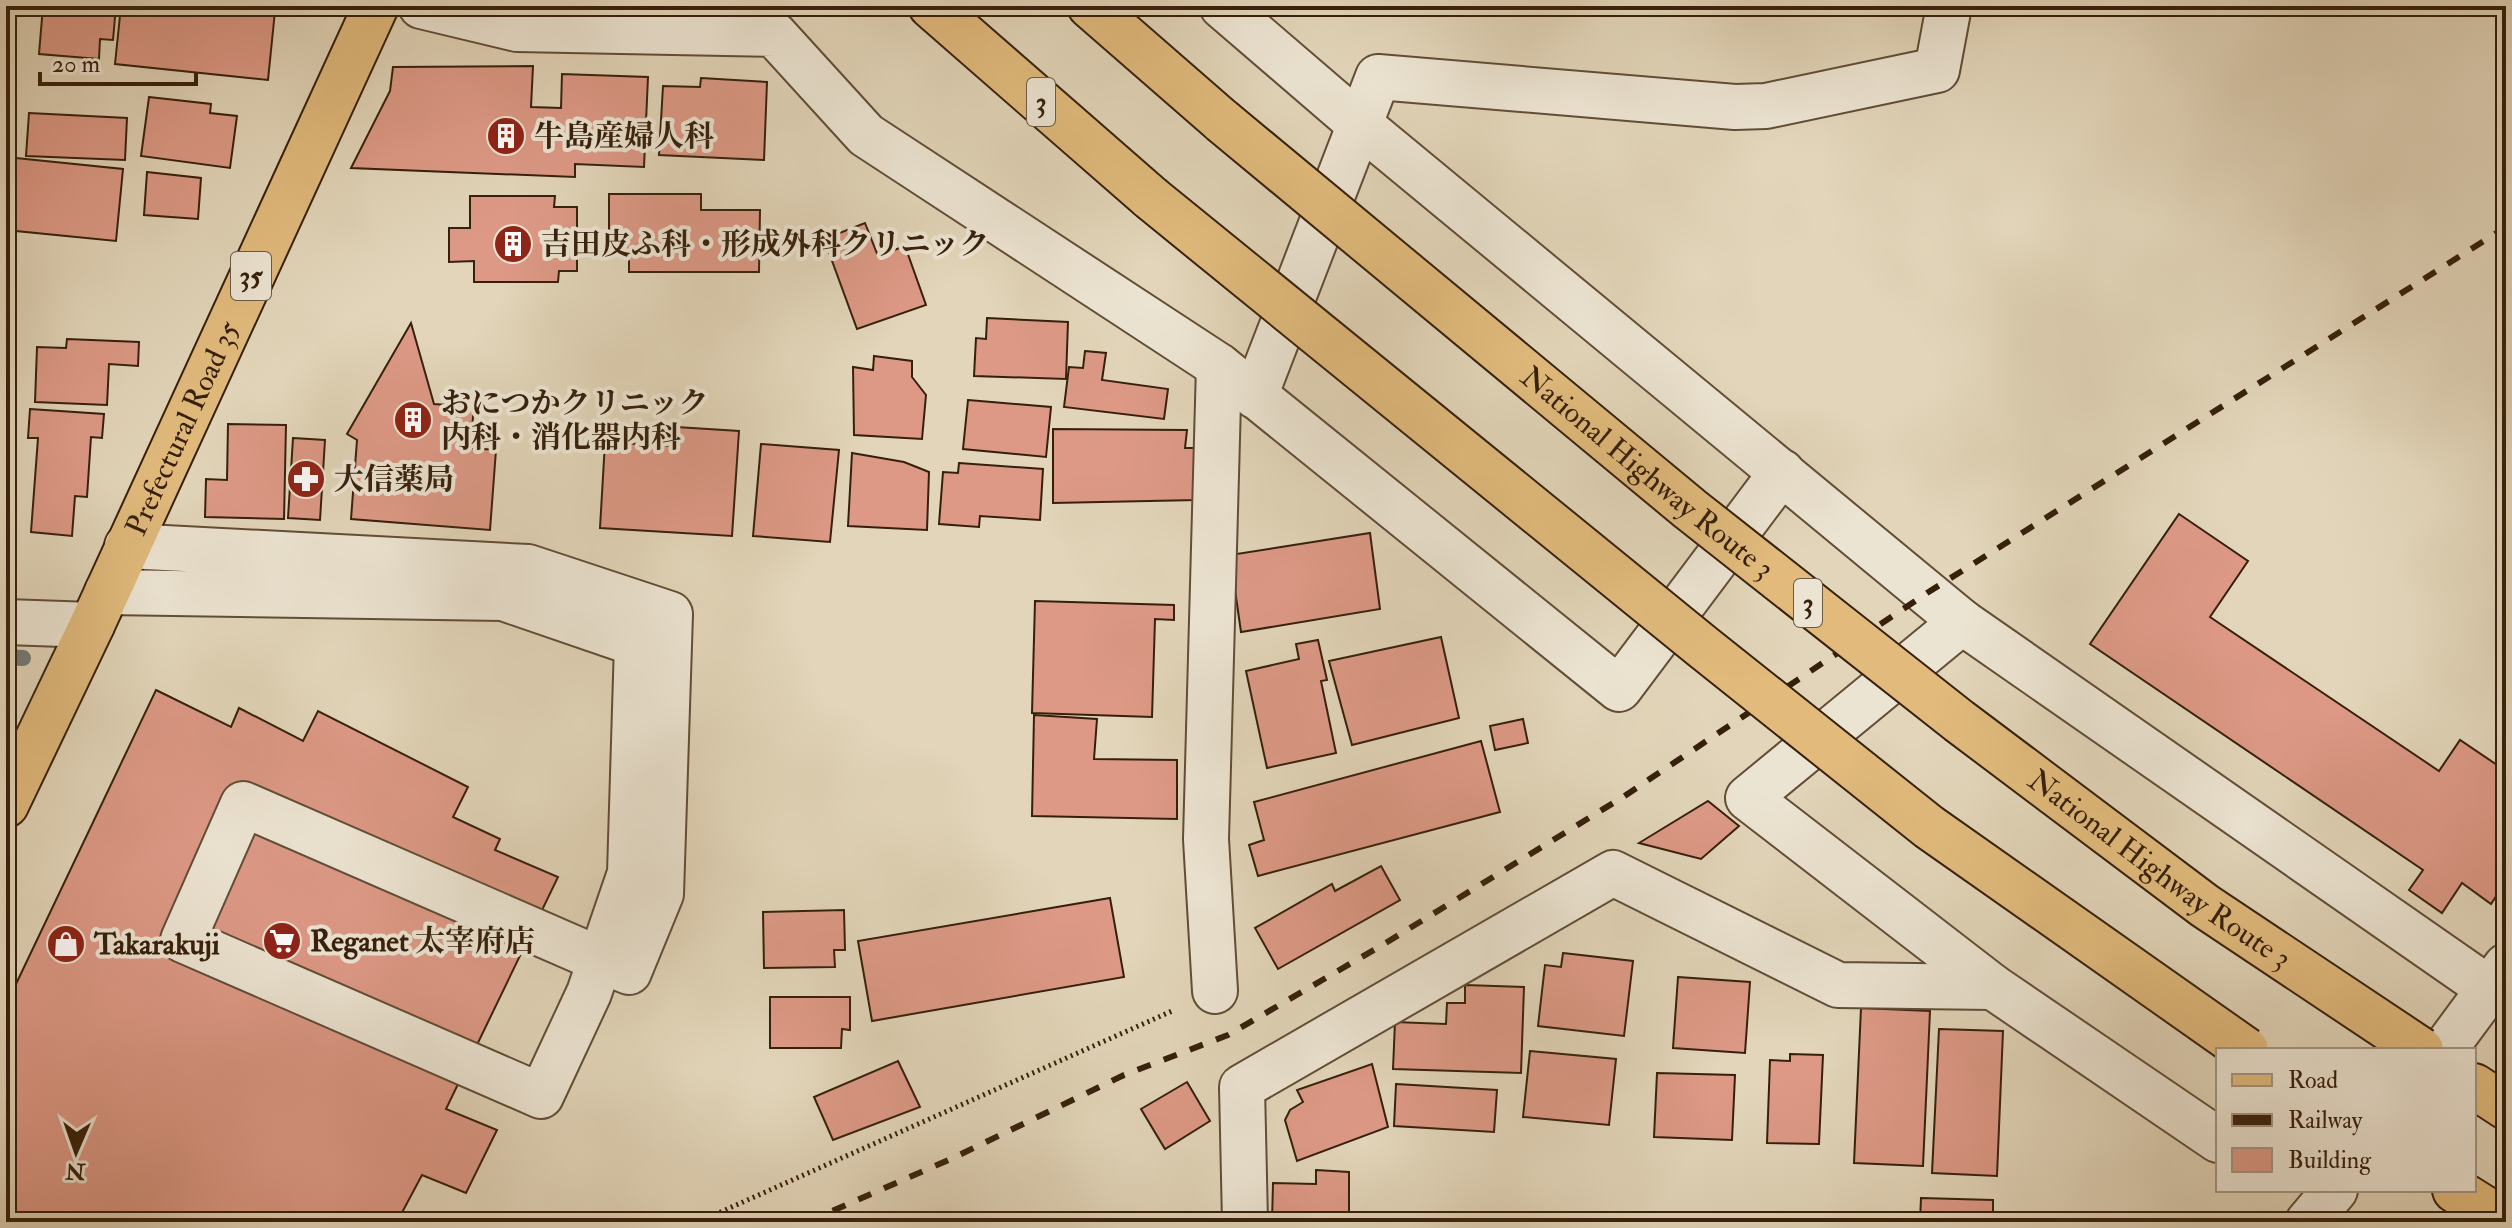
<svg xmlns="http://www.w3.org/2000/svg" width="2512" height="1228" font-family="'IM FELL Double Pica','Noto Serif JP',serif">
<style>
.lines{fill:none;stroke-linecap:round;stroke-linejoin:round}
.stream{stroke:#737975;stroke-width:16}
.building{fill:#dd9986;stroke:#36200c;stroke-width:2}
.minor-casing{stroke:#614d37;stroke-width:48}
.major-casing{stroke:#36200c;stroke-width:48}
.highway-casing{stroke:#36200c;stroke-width:48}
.path{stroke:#36200c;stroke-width:5;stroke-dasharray:2 4;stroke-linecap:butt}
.minor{stroke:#ece4d2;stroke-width:44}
.major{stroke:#e1ba7c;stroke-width:44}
.highway{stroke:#e1ba7c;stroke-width:44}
.rail{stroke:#36200c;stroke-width:6;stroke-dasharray:14 14;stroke-linecap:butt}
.highway-bridge-casing{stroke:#36200c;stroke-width:48;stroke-linecap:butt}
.highway-bridge{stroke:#e1ba7c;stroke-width:44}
.labels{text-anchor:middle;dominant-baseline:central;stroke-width:8;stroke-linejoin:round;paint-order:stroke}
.shield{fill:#ece4d2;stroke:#6d5b47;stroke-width:2}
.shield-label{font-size:28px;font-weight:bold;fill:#36200c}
.poi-label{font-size:30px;font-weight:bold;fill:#36200c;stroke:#ece4d2;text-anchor:start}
.street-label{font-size:30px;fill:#36200c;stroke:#ece4d2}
</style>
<rect width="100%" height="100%" fill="#e2d5b9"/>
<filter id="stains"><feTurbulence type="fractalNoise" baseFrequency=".0025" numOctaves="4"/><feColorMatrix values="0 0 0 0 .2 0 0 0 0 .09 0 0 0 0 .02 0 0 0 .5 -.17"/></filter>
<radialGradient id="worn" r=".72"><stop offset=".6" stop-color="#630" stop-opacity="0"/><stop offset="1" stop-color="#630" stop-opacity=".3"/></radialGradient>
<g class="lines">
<polyline class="stream" points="6,657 23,658"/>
</g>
<g class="building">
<polygon points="43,6 116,6 113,40 100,39 99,59 39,54"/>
<polygon points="121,6 223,6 275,11 268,80 115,64"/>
<polygon points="575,6 681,6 680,14 645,9 643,23 573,14"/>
<polygon points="533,66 531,107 561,108 562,74 648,77 644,167 575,164 575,177 351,168 390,91 393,67"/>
<polygon points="701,78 767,82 764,160 659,155 663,86 700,87"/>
<polygon points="149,97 211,104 210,113 237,116 230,168 141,156"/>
<polygon points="29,113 127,118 125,160 26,156"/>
<polygon points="6,157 123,169 116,241 6,230"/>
<polygon points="147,172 201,178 198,219 144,215"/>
<polygon points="609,194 701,194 701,210 760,210 759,272 629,272 629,255 609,255"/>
<polygon points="470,196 555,196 554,207 577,207 577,271 559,271 558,282 474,282 474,261 449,262 449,228 470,228"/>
<polygon points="865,223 878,256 905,246 926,305 857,329 824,239"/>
<polygon points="987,318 1068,322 1066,379 974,376 976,338 986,339"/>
<polygon points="411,323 434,404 474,407 470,448 496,450 490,530 351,519 357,440 347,434"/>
<polygon points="67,339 139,342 138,366 109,364 107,405 35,402 37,347 66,348"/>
<polygon points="1085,351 1106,353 1102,380 1168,389 1164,419 1064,407 1069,367 1083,368"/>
<polygon points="874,356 912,361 912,377 926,395 922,439 854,435 853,367 873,370"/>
<polygon points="968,400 1051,407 1046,457 963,449"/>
<polygon points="30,409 104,414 102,438 91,437 87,497 75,496 72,536 31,532 38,438 28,438"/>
<polygon points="228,424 286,425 284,519 205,517 206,479 227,480"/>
<polygon points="676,427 739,431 732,536 600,528 605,442 675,446"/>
<polygon points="1053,429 1187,430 1185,448 1198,448 1197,500 1053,503"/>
<polygon points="293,438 325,440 320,520 288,518"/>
<polygon points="761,444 839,450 830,542 753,536"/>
<polygon points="852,453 904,462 929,472 927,530 848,526"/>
<polygon points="959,463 1043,469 1040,520 980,516 979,527 939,524 943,472 958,473"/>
<polygon points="2179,514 2248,561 2210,617 2439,771 2460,740 2506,771 2506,881 2491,904 2462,883 2442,913 2409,890 2423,870 2090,644"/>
<polygon points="1370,533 1380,609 1241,632 1230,555"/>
<polygon points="1035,601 1174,605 1174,620 1155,619 1152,717 1032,713"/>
<polygon points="2506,604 2506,663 2498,662"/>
<polygon points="1441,637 1459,718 1352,745 1329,661"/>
<polygon points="1318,640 1327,680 1321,681 1336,753 1267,768 1246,671 1299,659 1296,644"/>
<polygon points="156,690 231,727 239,708 303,741 318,711 468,787 453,817 500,839 495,850 558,877 446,1109 497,1130 466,1193 422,1175 397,1222 6,1222 6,1005"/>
<polygon points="1034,715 1097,719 1094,759 1177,760 1177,819 1032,816"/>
<polygon points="1523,719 1528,743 1495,750 1490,726"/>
<polygon points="1481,741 1500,812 1258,876 1249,845 1264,840 1254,802"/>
<polygon points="1708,801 1739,826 1701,859 1639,843"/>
<polygon points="1381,866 1400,900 1278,969 1255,928 1332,884 1335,891"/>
<polygon points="1110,898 1124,977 872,1021 858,941"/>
<polygon points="844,910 845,950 834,950 835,967 764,968 763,912"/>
<polygon points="1563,953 1633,961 1624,1036 1538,1026 1545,965 1561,967"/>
<polygon points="1678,977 1750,982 1745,1053 1673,1048"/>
<polygon points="1465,985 1524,987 1521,1073 1393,1069 1395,1022 1446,1024 1447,1003 1465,1003"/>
<polygon points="770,997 850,997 850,1030 842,1029 841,1048 770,1048"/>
<polygon points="1861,1008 1930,1011 1923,1166 1854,1163"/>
<polygon points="1939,1029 2003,1031 1997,1176 1932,1173"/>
<polygon points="1530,1051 1616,1059 1609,1125 1523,1117"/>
<polygon points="1790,1054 1823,1055 1819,1144 1767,1143 1770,1060 1790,1061"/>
<polygon points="898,1061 920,1107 833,1140 814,1097"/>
<polygon points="1372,1064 1388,1127 1297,1161 1285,1120 1290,1110 1303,1102 1297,1090"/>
<polygon points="1657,1073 1735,1075 1732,1140 1654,1137"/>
<polygon points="1187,1082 1210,1121 1165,1149 1141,1109"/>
<polygon points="1396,1084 1497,1090 1494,1132 1394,1126"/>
<polygon points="1316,1170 1349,1172 1349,1222 1272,1222 1273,1183 1316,1184"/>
<polygon points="1921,1198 1993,1200 1993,1222 1920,1222"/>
<polygon points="1843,1214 1883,1217 1883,1222 1843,1222"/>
<polygon points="1156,1216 1196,1217 1196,1222 1156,1222"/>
</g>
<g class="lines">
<g class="minor-casing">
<g id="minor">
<polyline points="421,6 517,29 774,34 866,135 1219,366 1619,689 1782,472"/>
<polyline points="1222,6 1358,123 1962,622 2491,990"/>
<polyline points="1255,396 1378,77 1735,107 1766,106 1937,70 1949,6"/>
<polyline points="107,592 503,598 637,644 630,873 589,993 541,1096 183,940 243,804 601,960 629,972 661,894 670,614 528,567 127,546"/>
<polyline points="6,622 92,625"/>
<polyline points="1962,622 1748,798 1993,987 2218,1140"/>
<polyline points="1215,991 1206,839 1219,366"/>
<polyline points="2444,1050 2506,966"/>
<polyline points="1245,1222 1242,1087 1613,873 1838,985 1993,987"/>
<polyline points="2308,1222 2335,1190"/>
</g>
</g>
<g class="major-casing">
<g id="major">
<path id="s1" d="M6 805 92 625 376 6"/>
</g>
</g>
<g class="highway-casing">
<g id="highway">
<polyline points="931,6 1151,198"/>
<polyline points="1090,6 1222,121"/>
<polyline points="2474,1086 2506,1107"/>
<polyline points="2455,1190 2506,1222"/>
</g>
</g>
<polyline class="path" points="698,1222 1172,1011"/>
<use href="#minor" class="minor"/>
<use href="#major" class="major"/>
<use href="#highway" class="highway"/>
<polyline class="rail" points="807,1222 953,1158 1124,1075 1228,1035 1384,944 1623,797 1927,593 2506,227"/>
<g class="highway-bridge-casing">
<g id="highway-bridge">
<path id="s2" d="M1222 121 1690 509 1959 721 2205 906 2421 1050"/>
<polyline points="1151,198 1703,647 1929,827 2246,1050"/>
</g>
</g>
<use href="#highway-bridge" class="highway-bridge"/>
</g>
<defs>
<g id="building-disc" transform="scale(2)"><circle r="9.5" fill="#8f2418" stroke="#ece4d2"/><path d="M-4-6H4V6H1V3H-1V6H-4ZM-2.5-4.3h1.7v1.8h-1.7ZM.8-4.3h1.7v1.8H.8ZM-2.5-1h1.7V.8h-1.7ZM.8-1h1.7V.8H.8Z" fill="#fff"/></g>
<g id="pharmacy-disc" transform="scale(2)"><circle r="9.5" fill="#8f2418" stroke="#ece4d2"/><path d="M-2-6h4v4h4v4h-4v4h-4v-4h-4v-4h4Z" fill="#fff"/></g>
<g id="supermarket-disc" transform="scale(2)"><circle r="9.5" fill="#8f2418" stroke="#ece4d2"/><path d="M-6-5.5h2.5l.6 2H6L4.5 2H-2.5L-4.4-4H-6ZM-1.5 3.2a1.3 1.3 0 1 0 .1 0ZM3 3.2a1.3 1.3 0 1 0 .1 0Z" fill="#fff"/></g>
<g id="shop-disc" transform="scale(2)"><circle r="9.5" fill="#8f2418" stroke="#ece4d2"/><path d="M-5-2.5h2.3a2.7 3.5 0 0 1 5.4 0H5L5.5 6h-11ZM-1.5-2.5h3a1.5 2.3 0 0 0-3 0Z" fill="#fff"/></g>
</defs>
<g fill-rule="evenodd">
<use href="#building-disc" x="506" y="136"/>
<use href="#building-disc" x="513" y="244"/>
<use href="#building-disc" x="413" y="420"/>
<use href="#pharmacy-disc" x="306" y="479"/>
<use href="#supermarket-disc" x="282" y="941"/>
<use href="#shop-disc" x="66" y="944"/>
</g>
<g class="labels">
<g class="shield">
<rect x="1027" y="78" width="28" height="48" rx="6"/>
<rect x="231" y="252" width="40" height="48" rx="6"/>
<rect x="1794" y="579" width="28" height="48" rx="6"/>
</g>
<g class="shield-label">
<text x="1041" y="102">3</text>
<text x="251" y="276">35</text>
<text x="1808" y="603">3</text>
</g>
<g class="poi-label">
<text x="534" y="136">牛島産婦人科</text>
<text x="541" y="244">吉田皮ふ科・形成外科クリニック</text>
<text x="441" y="403">おにつかクリニック<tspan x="441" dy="34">内科・消化器内科</tspan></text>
<text x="334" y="479">大信薬局</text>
<text x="310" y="941">Reganet 太宰府店</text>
<text x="94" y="944">Takarakuji</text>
</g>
<g class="street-label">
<text stroke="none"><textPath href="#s1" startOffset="416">Prefectural Road 35</textPath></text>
<text stroke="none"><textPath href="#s2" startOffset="552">National Highway Route 3</textPath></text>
<text stroke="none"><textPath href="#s2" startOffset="1200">National Highway Route 3</textPath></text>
</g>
</g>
<rect width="2512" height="1228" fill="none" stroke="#e2d5b9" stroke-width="32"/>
<rect x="8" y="8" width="2496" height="1212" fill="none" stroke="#36200c" stroke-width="4"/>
<rect x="16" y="16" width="2480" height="1196" fill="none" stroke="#36200c" stroke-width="2"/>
<rect x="2216" y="1048" width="260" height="144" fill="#ece4d2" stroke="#a39683" stroke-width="2"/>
<rect x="2232" y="1074" width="40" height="12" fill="#e1ba7c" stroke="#a39683" stroke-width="2"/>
<text x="2288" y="1088" font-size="24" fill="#36200c">Road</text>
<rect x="2232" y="1114" width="40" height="12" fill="#36200c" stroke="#a39683" stroke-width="2"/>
<text x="2288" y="1128" font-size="24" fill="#36200c">Railway</text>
<rect x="2232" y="1148" width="40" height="24" fill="#dd9986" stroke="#a39683" stroke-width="2"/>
<text x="2288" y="1168" font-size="24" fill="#36200c">Building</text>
<g transform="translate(76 1152) rotate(182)" stroke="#ece4d2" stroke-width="6" paint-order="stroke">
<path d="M0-6L14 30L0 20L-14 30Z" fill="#36200c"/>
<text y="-12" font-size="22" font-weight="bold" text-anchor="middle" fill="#36200c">N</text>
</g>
<path d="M40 72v12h156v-12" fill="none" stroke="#36200c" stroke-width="4"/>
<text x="52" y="72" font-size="24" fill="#36200c" stroke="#ece4d2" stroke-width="6" paint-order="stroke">20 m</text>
<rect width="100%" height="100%" filter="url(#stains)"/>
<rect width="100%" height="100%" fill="url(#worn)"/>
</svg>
